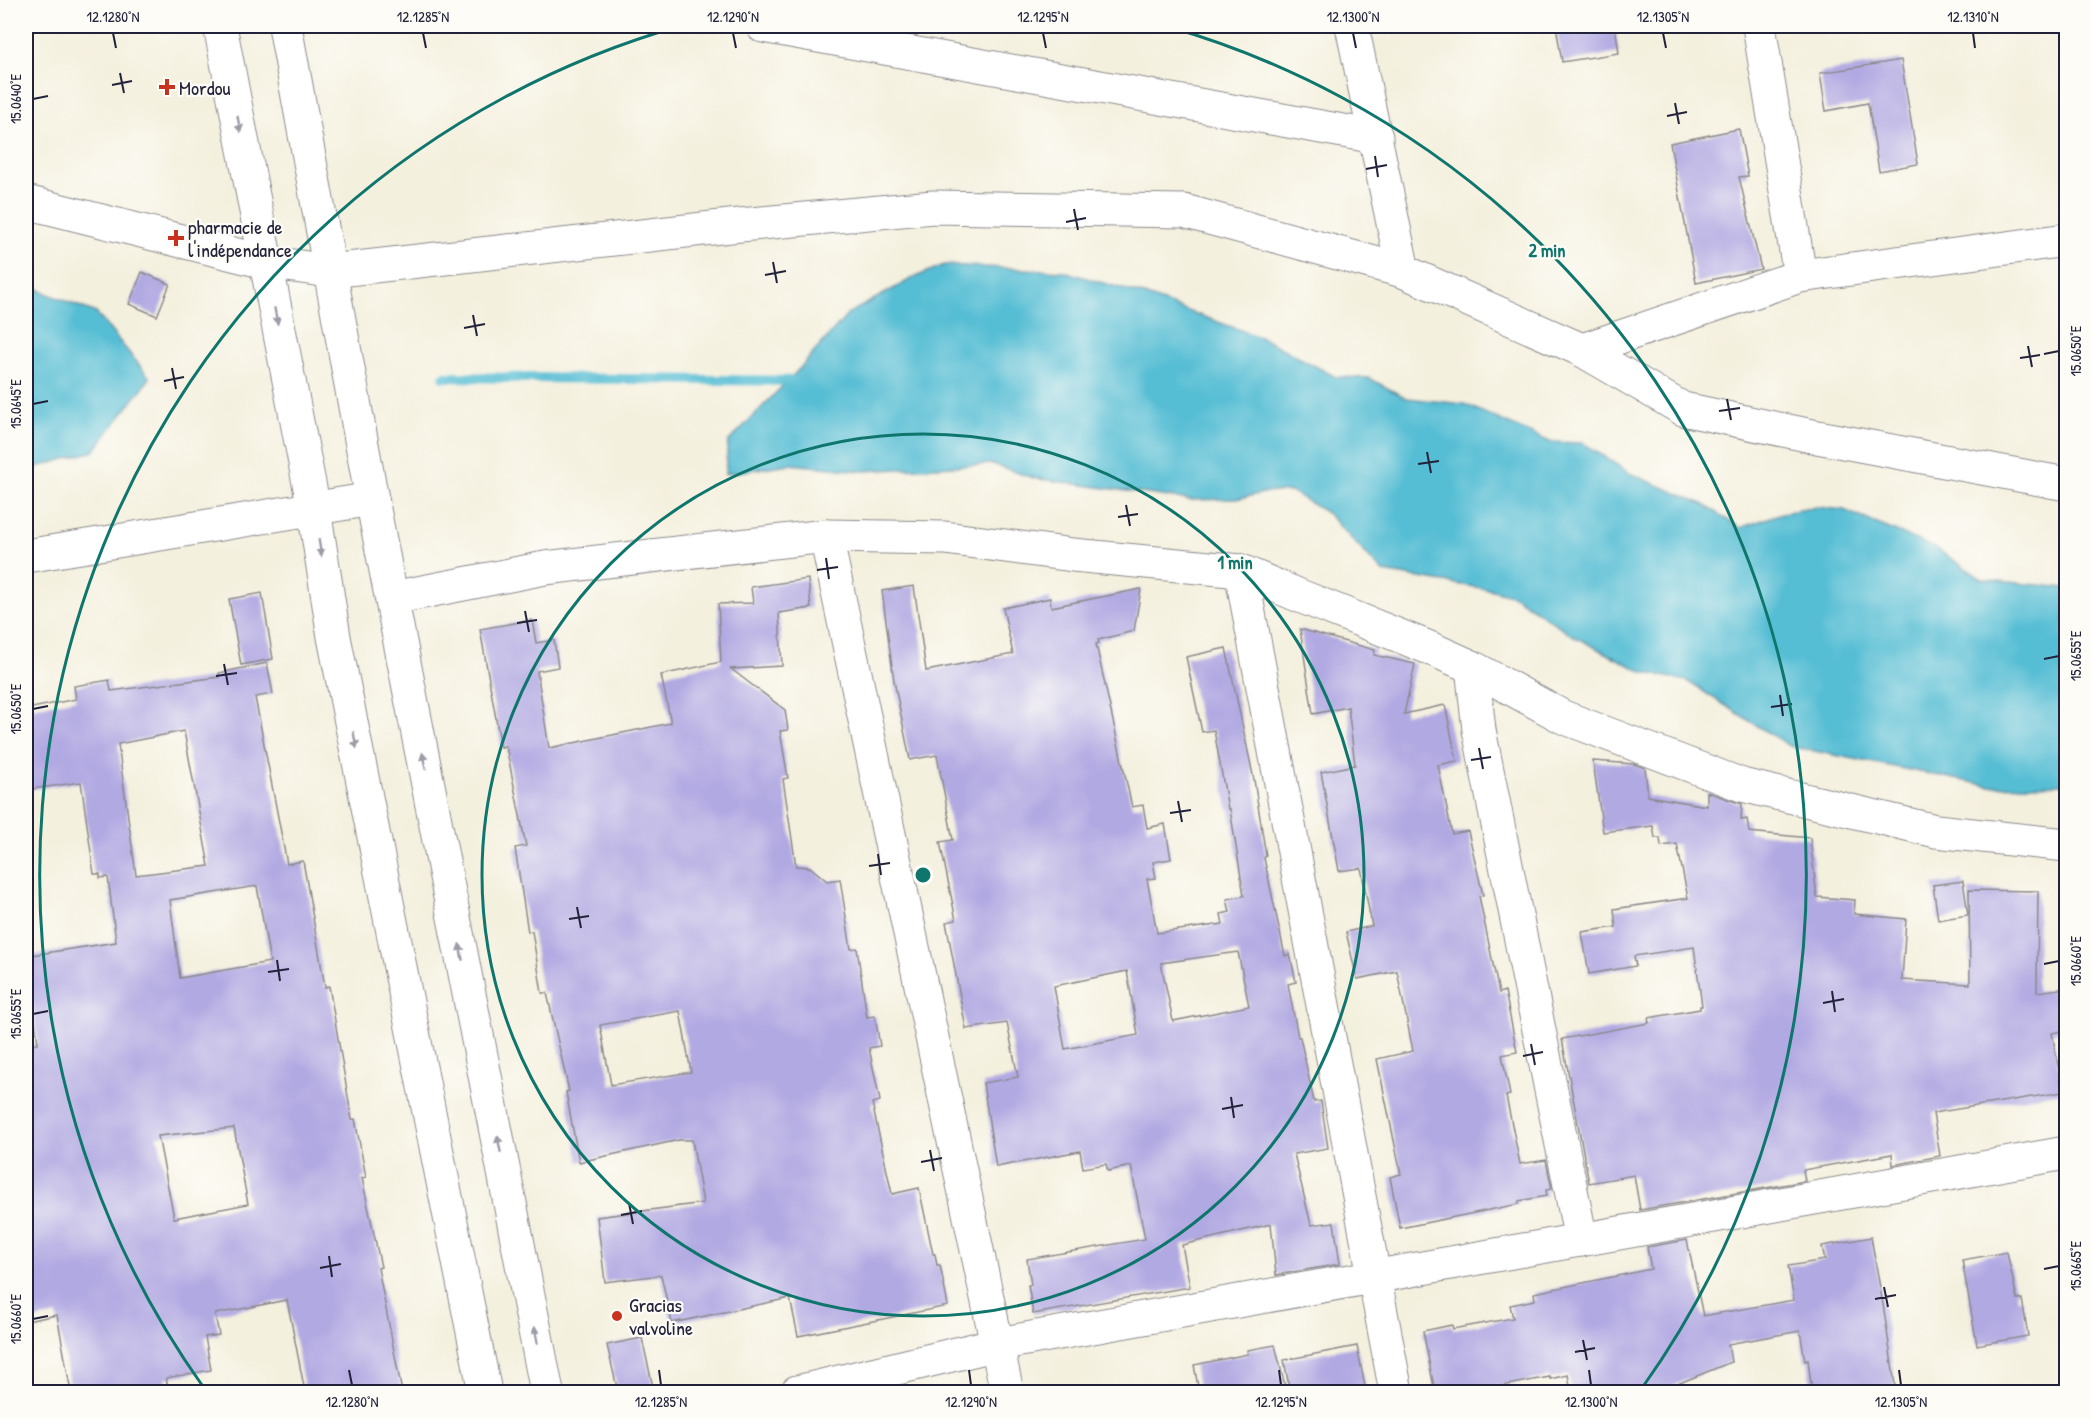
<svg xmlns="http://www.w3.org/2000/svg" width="2092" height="1418" font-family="'Patrick Hand',sans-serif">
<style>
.water{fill:#56bed4;stroke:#3c7088;stroke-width:1.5}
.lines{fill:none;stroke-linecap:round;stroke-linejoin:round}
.stream{stroke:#56bed4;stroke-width:10}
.building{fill:#b1a9e2;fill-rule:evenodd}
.street-casing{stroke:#8b898c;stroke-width:35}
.secondary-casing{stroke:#8b898c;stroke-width:35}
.primary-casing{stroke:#8b898c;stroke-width:35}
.street{stroke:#fff;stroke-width:33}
.secondary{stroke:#fff;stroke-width:33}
.primary{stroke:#fff;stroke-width:33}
.oneway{fill:#9c9ca7}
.ticks{fill:none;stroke:#22223b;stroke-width:2}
.ring{fill:none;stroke:#0f766e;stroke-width:3}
.poi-dot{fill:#c8321e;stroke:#fdfcf7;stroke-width:2}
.labels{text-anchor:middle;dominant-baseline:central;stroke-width:4.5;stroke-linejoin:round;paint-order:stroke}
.poi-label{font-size:20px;fill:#22223b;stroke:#fdfcf7;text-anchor:start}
.centre{fill:#0f766e;stroke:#fdfcf7;stroke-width:3}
.ring-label{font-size:18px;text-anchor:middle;font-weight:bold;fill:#0f766e;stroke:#fdfcf7;stroke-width:4.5;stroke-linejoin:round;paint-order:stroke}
.neatline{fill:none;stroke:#22223b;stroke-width:2}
.ticks-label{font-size:15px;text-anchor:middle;fill:#22223b}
</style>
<rect width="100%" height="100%" fill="#fdfcf7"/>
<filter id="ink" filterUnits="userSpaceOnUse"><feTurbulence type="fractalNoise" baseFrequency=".0167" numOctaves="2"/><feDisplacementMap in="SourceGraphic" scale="12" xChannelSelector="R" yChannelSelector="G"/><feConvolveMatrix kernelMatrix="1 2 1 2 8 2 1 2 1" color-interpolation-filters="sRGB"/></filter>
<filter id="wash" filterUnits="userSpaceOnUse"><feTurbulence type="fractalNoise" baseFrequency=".008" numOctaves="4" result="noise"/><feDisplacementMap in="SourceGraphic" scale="24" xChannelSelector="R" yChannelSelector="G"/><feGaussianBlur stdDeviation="1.35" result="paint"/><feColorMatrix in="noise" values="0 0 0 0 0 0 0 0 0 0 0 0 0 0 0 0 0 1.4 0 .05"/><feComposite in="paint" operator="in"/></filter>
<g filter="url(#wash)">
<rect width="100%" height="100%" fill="#f4f0de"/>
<g class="water">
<polygon points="944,265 1063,271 1144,295 1262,338 1336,377 1369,378 1406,398 1464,404 1550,442 1583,443 1629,473 1703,504 1740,528 1782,513 1817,507 1844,510 1935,548 1982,579 2066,588 2066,784 1990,786 1789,746 1687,681 1643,672 1577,638 1514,596 1493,590 1383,572 1327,513 1292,492 1268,492 1236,499 1190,500 1033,478 992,464 863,471 789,464 725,474 728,442 801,367 849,313 913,278"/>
<polygon points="26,281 43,292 96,313 150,378 94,451 26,470"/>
</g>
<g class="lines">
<polyline class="stream" points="444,377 801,381"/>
</g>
<g id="blocks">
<g class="building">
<polygon points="1556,26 1615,26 1619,53 1562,62"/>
<polygon points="1901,60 1918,164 1879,171 1868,103 1826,111 1820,73"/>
<polygon points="1739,129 1748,176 1739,177 1761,269 1696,283 1670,143"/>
<polygon points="142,272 170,284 157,316 129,304"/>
<path d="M808 579 811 608 779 613 782 666 731 669 785 710 788 730 780 731 788 778 783 779 796 866 810 867 827 881 840 879 851 949 857 948 867 1017 875 1016 880 1046 869 1048 880 1101 872 1103 892 1194 919 1188 933 1254H935L937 1265H940L948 1306 798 1336 790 1298 672 1323 661 1275 605 1282 597 1217 703 1203 692 1140H679L579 1162 566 1092 569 1091 547 993H542L532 931 528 932 515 848 526 846 506 746 501 747 480 629 532 620 536 643 554 640 558 667 537 671 549 748 671 723 661 675 721 662 718 604 753 603 751 587ZM680 1011 691 1072 611 1085 600 1025Z"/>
<path d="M914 586 926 671 1013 654 1003 608 1050 598 1051 607 1141 589 1134 631 1098 640 1099 643 1096 644 1132 807 1143 805 1147 828 1165 824 1171 859 1153 862 1156 878 1147 879 1157 933 1223 924 1221 914 1230 912 1227 899 1244 896 1230 809H1228L1214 730 1202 732 1186 657 1226 648 1254 780 1266 856 1264 858 1285 956 1290 954 1296 982 1288 984 1298 1037H1300L1314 1102 1321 1101 1328 1148 1294 1154 1311 1225 1334 1222 1340 1264 1276 1275 1271 1224 1182 1245 1190 1287 1033 1314 1028 1285H1031L1027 1259 1145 1239 1131 1166 1108 1171 1106 1164 1083 1168 1080 1151 996 1167 983 1083 1018 1077 1007 1023 966 1029 946 922 956 920 940 842 953 840 937 755 910 760 894 681 882 591ZM1238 952 1249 1006 1173 1021 1161 963ZM1127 971 1138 1035 1065 1049 1054 986Z"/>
<polygon points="262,593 273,659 241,665 229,599"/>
<polygon points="1300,629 1375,650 1374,655 1415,664 1404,714 1445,705 1457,761 1438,765 1452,834 1468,831 1483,895 1479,896 1499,993 1505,991 1517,1052 1502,1055 1510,1095 1506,1096 1520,1164 1546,1160 1552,1189 1546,1190 1547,1196 1519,1201 1519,1204 1400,1228 1390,1177 1401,1174 1377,1059 1413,1051 1397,971 1357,979 1346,932 1372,926 1361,868 1339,871 1321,772 1355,765 1348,707 1313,714"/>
<path d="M267 663 273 694 255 697 287 864 303 861 325 987 329 986 352 1120 355 1119 366 1177 362 1178 381 1267 378 1268 402 1392H305L287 1300 215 1314 219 1335 205 1337 211 1370 166 1378 169 1392H71L57 1315 26 1321V1045L38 1043 26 956 116 942 108 877 100 878V874H94L81 782 26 790V738L32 737 27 709 76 699 74 686 109 680 111 691 219 677V673ZM184 731 209 866 136 875 118 744ZM257 886 270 962 180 978 170 900ZM234 1128 248 1204 174 1218 158 1136Z"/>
<polygon points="1593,761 1634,764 1645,768 1648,796 1707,806 1707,792 1742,804 1741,820 1747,819 1749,832 1810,838 1817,897 1855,900 1854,914 1906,919 1902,980 1970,984 1969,890 2038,891 2037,992 2067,988 2067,1030 2052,1033 2063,1092 1933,1113 1940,1156 1893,1165 1892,1154 1803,1170 1805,1181 1640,1210 1634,1175 1589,1183 1562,1039 1649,1023 1648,1018 1700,1009 1700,1006 1702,1006 1694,947 1634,956 1636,966 1589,974 1582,932 1616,927 1614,909 1688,898 1677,844 1661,846 1660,838 1655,838 1653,826 1603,832"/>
<polygon points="1963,881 1968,915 1938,920 1933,885"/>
<polygon points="1871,1237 1883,1304 1896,1392 1812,1392 1808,1360 1805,1361 1800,1331 1728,1344 1731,1362 1658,1392 1571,1392 1568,1375 1550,1379 1550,1377 1469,1392 1435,1392 1423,1331 1452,1325 1453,1329 1513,1318 1510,1305 1535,1300 1534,1293 1651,1269 1647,1247 1687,1240 1703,1316 1794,1300 1788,1266 1825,1260 1822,1246"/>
<polygon points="2007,1252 2017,1299 2022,1299 2028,1336 1977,1345 1962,1260"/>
<polygon points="642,1338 653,1387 631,1392 618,1392 607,1345"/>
<polygon points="1275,1345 1285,1386 1254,1392 1199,1392 1194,1365 1248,1354 1247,1350"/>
<polygon points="1357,1346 1366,1392 1290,1392 1284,1360"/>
</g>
</g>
</g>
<g filter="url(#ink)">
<use href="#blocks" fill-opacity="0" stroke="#8b898c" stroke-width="1.5"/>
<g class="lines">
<g class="street-casing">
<g id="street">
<polyline points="763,26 1376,137"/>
<polyline points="1352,26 1403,271"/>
<polyline points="1759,26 1800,276"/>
<polyline points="26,202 265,262 330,271 730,226 933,207 1184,211 1403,271 1582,350 1683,409 1812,436 2066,484"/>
<polyline points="1582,350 1800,276 2066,240"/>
<polyline points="826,536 1007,1392"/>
<polyline points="1241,571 1396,1392"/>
<polyline points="392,598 545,568 826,536 945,538 1073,555 1241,571 1300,596 1432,649 1472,667 1563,717 1742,785 1936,831 2066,845"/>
<polyline points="1472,667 1479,730 1581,1240"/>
<polyline points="797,1392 998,1344 2066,1153"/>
</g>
</g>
<g class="secondary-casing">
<polyline id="secondary" points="26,556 372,499"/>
</g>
<g class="primary-casing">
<g id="primary">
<polyline points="220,26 314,509 334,637 485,1392"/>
<polyline points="285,26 372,499 547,1392"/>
</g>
</g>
<use href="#street" class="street"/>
<use href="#secondary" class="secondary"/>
<use href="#primary" class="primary"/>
</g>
<defs><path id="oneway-solid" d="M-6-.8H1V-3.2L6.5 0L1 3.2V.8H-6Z" transform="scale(1.5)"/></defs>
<g class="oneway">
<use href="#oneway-solid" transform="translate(239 124) rotate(79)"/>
<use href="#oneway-solid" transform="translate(276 316) rotate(79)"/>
<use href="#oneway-solid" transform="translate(320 548) rotate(81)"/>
<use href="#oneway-solid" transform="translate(355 740) rotate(79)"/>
<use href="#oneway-solid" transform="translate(424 761) rotate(-101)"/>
<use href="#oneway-solid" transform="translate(461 952) rotate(-101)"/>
<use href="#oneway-solid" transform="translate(499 1144) rotate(-101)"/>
<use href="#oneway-solid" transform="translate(536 1335) rotate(-101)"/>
</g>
</g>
<path class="ticks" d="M113 33 116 48M423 33 426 48M733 33 736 48M1043 33 1046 48M1353 33 1356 48M1663 33 1666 48M1973 33 1975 48M120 73 124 93M112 85 132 81M33 99 48 96M1675 103 1679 124M1667 116 1687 112M1375 156 1378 177M1366 169 1387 165M1074 209 1078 230M1066 222 1086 218M773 262 777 283M765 275 786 271M473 315 477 336M464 328 485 324M2028 346 2032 367M2044 354 2059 351M2020 358 2040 355M172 368 176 389M164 381 184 377M1727 399 1731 420M33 404 48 401M1719 411 1740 408M1427 452 1431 473M1418 464 1439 461M1126 505 1130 526M1118 517 1138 514M826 558 829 579M817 570 838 567M525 611 529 632M517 623 537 620M2044 659 2059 656M224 664 228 685M216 676 237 673M1780 695 1783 716M1771 707 1792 704M33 709 48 706M1479 748 1483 769M1471 760 1491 757M1178 801 1182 822M1170 813 1191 810M878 854 881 875M869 866 890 863M577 907 581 928M569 919 589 916M277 960 280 981M2044 964 2059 961M268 972 289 969M1832 991 1835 1012M1823 1003 1844 999M33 1014 48 1011M1531 1044 1535 1065M1523 1056 1543 1052M1231 1097 1234 1118M1222 1109 1243 1105M930 1150 934 1171M921 1162 942 1158M629 1203 633 1224M621 1215 642 1211M329 1256 332 1277M320 1268 341 1264M2044 1269 2059 1266M1884 1287 1888 1307M1875 1299 1896 1295M33 1319 48 1316M1583 1340 1587 1360M1575 1352 1595 1348M349 1370 352 1385M659 1370 661 1385M969 1370 971 1385M1279 1370 1281 1385M1589 1370 1591 1385M1899 1370 1901 1385"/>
<g class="ring">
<circle cx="923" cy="875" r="441"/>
<path d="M204 1388A883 883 0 0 1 680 26M1166 26A883 883 0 0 1 1642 1388"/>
</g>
<g class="poi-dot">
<path d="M164 78h6v6h6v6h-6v6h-6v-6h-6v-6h6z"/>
<path d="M173 229h6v6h6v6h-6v6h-6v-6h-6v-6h6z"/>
<circle cx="617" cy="1316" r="6"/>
</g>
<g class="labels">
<g class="poi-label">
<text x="179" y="87">Mordou</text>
<text x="188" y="226">pharmacie de<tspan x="188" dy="23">l'indépendance</tspan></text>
<text x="629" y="1304">Gracias<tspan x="629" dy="23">valvoline</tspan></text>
</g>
</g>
<circle cx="923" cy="875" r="9" class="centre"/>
<g class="ring-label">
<text x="1547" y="257">2 min</text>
<text x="1235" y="569">1 min</text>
</g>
<rect width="2092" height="1418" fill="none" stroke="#fdfcf7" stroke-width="66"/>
<rect x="33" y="33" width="2026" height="1352" class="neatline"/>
<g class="ticks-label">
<text x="113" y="22">12.1280°N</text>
<text x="423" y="22">12.1285°N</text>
<text x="733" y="22">12.1290°N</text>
<text x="1043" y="22">12.1295°N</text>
<text x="1353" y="22">12.1300°N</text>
<text x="1663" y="22">12.1305°N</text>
<text x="1973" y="22">12.1310°N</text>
<text transform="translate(16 99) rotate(-90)" y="5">15.0640°E</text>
<text transform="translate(2076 351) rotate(-90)" y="5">15.0650°E</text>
<text transform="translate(16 404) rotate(-90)" y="5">15.0645°E</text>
<text transform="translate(2076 656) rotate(-90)" y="5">15.0655°E</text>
<text transform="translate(16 709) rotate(-90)" y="5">15.0650°E</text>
<text transform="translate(2076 961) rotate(-90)" y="5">15.0660°E</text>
<text transform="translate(16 1014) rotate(-90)" y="5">15.0655°E</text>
<text transform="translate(2076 1266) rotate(-90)" y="5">15.0665°E</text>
<text transform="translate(16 1319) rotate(-90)" y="5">15.0660°E</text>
<text x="352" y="1407">12.1280°N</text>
<text x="661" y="1407">12.1285°N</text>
<text x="971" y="1407">12.1290°N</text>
<text x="1281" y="1407">12.1295°N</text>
<text x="1591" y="1407">12.1300°N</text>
<text x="1901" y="1407">12.1305°N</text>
</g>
</svg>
